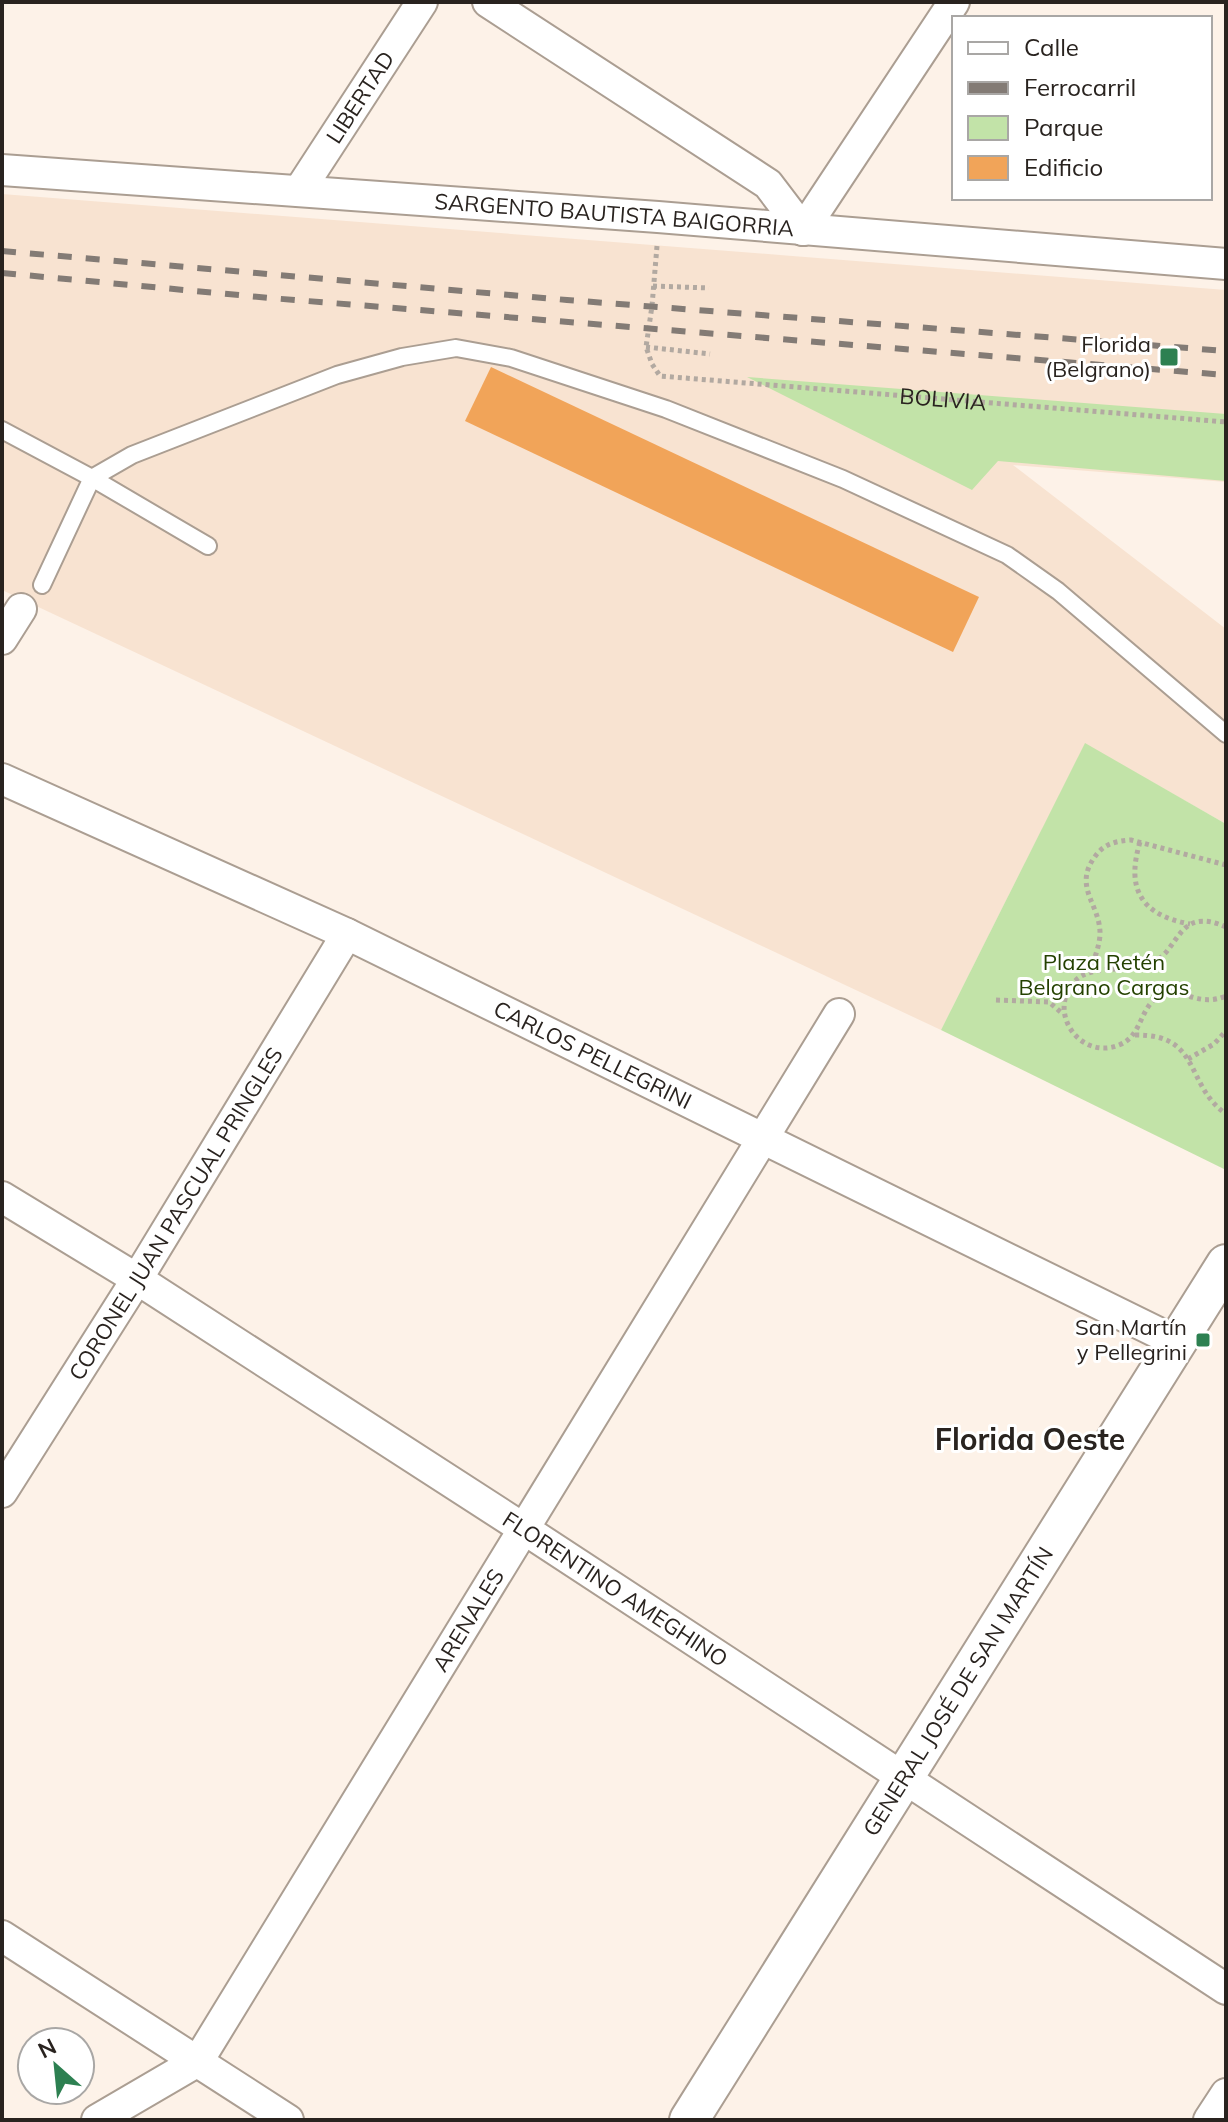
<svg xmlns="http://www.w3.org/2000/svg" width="1228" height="2122" font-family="Mulish,sans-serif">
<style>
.built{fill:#f8e3d1}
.green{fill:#c2e3a8}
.building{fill:#f1a459}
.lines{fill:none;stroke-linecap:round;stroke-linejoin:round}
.service-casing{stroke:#ab9e92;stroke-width:20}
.minor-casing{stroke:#ab9e92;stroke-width:34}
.tertiary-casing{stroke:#ab9e92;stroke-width:42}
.path{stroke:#b2a9a1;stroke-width:5;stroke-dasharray:4 4;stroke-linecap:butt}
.service{stroke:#fff;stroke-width:16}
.minor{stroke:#fff;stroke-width:30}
.tertiary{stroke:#fff;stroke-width:38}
.rail{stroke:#837b75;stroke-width:6;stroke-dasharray:14 14;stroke-linecap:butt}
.poi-dot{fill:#2d8051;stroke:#fff;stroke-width:3}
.labels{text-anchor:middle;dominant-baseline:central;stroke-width:6;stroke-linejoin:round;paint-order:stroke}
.street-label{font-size:22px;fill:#29231f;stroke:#fff}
.poi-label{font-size:22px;fill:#29231f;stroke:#fff;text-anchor:end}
.park-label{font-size:22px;fill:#244100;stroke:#fff}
.district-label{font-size:30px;font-weight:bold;fill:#29231f;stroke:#fff}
</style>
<rect width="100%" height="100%" fill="#fdf2e8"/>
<polygon class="built" points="2,194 1226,290 1226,482 1013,465 1226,629 1226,824 1085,744 941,1030 2,590"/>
<g class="green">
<polygon points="747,377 1226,414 1226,481 998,461 972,490"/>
<polygon points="1085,743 1226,824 1226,1170 941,1030"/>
</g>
<polygon class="building" points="491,367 979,597 953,652 465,421"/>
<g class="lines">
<g class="service-casing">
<g id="service">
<polyline points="2,430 92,478 208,546"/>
<polyline points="42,585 92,478 132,455 337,375 402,357 456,348 511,358 666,409 843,479 1007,555 1058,591 1226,734"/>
</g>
</g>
<g class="minor-casing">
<g id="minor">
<polyline points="488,2 768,184 803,230"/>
<path id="s2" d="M2 170 658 217 1226 264"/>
<path id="s3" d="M299 191 422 2"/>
<polyline points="803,230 954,2"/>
<polyline points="2,639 21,609"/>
<path id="s4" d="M2 779 347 934 1179 1343"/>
<path id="s5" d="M2 1197 137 1279 524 1529 1226 1989"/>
<path id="s6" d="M2 1492 137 1279 347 934"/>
<polyline points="2,1936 288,2120"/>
<path id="s7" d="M97 2120 198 2061 839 1014"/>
<polyline points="1209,2120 1226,2094"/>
</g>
</g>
<g class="tertiary-casing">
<g id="tertiary">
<path id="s8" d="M689 2120 1226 1264"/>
</g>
</g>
<g class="path">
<path id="s1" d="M657 246 652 306 646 347 652 364 660 376 1226 422"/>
<polyline points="653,286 709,288"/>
<polyline points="646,347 710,354"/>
<path d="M1140 842C1126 888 1140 915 1190 924"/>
<path d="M1226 927C1177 905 1180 951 1152 963 1128 973 1093 964 1076 980 1045 1011 1080 1061 1119 1045 1143 1036 1139 1006 1161 995 1183 986 1196 1008 1226 996"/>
<path d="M1089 971C1094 960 1099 948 1100 935 1101 905 1073 888 1094 858 1103 844 1115 841 1131 840L1226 865"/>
<polyline points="996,1000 1049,1002 1063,1014"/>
<path d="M1135 1035C1202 1034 1184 1084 1226 1114"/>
<polyline points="1188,1059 1214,1044 1226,1031"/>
</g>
<use href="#service" class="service"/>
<use href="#minor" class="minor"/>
<use href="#tertiary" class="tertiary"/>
<g class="rail">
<polyline points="2,251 567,300 1226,351"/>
<polyline points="2,273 270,298 1226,375"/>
</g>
</g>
<g class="poi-dot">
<rect x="1159" y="347" width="20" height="20" rx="4"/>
<rect x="1195" y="1332" width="16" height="16" rx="4"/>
</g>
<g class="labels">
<g class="street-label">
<text stroke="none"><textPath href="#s3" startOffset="112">LIBERTAD</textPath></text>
<text stroke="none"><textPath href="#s2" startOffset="614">SARGENTO BAUTISTA BAIGORRIA</textPath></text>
<text stroke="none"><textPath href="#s1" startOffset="418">BOLIVIA</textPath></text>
<text stroke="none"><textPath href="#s4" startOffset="652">CARLOS PELLEGRINI</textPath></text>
<text stroke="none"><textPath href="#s6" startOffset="328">CORONEL JUAN PASCUAL PRINGLES</textPath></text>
<text stroke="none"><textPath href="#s5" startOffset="728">FLORENTINO AMEGHINO</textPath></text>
<text stroke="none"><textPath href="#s7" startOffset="634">ARENALES</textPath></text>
<text stroke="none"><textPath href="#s8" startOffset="506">GENERAL JOSÉ DE SAN MARTÍN</textPath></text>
</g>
<g class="poi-label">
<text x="1151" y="344">Florida<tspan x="1151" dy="25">(Belgrano)</tspan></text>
<text x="1187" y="1327">San Martín<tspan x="1187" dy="25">y Pellegrini</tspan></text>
</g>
<g class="park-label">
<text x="1104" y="962">Plaza Retén<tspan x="1104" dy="25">Belgrano Cargas</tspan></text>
</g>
<g class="district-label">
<text x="1030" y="1439">Florida Oeste</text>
</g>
</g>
<rect width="1228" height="2122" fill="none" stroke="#29231f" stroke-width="8"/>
<rect x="952" y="16" width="260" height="184" fill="#ffffff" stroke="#a9a7a5" stroke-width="2"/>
<rect x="968" y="42" width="40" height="12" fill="#ffffff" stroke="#a9a7a5" stroke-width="2"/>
<text x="1024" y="56" font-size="24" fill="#29231f">Calle</text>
<rect x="968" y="82" width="40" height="12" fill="#837b75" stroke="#a9a7a5" stroke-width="2"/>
<text x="1024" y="96" font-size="24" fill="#29231f">Ferrocarril</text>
<rect x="968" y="116" width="40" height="24" fill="#c2e3a8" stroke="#a9a7a5" stroke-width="2"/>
<text x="1024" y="136" font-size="24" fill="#29231f">Parque</text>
<rect x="968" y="156" width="40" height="24" fill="#f1a459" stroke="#a9a7a5" stroke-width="2"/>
<text x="1024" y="176" font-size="24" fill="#29231f">Edificio</text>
<g transform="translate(56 2066) rotate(333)"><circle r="38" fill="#ffffff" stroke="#a9a7a5" stroke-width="2"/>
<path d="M0-6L14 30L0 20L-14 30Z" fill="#2d8051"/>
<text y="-12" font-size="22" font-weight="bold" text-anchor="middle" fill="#29231f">N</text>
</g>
</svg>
